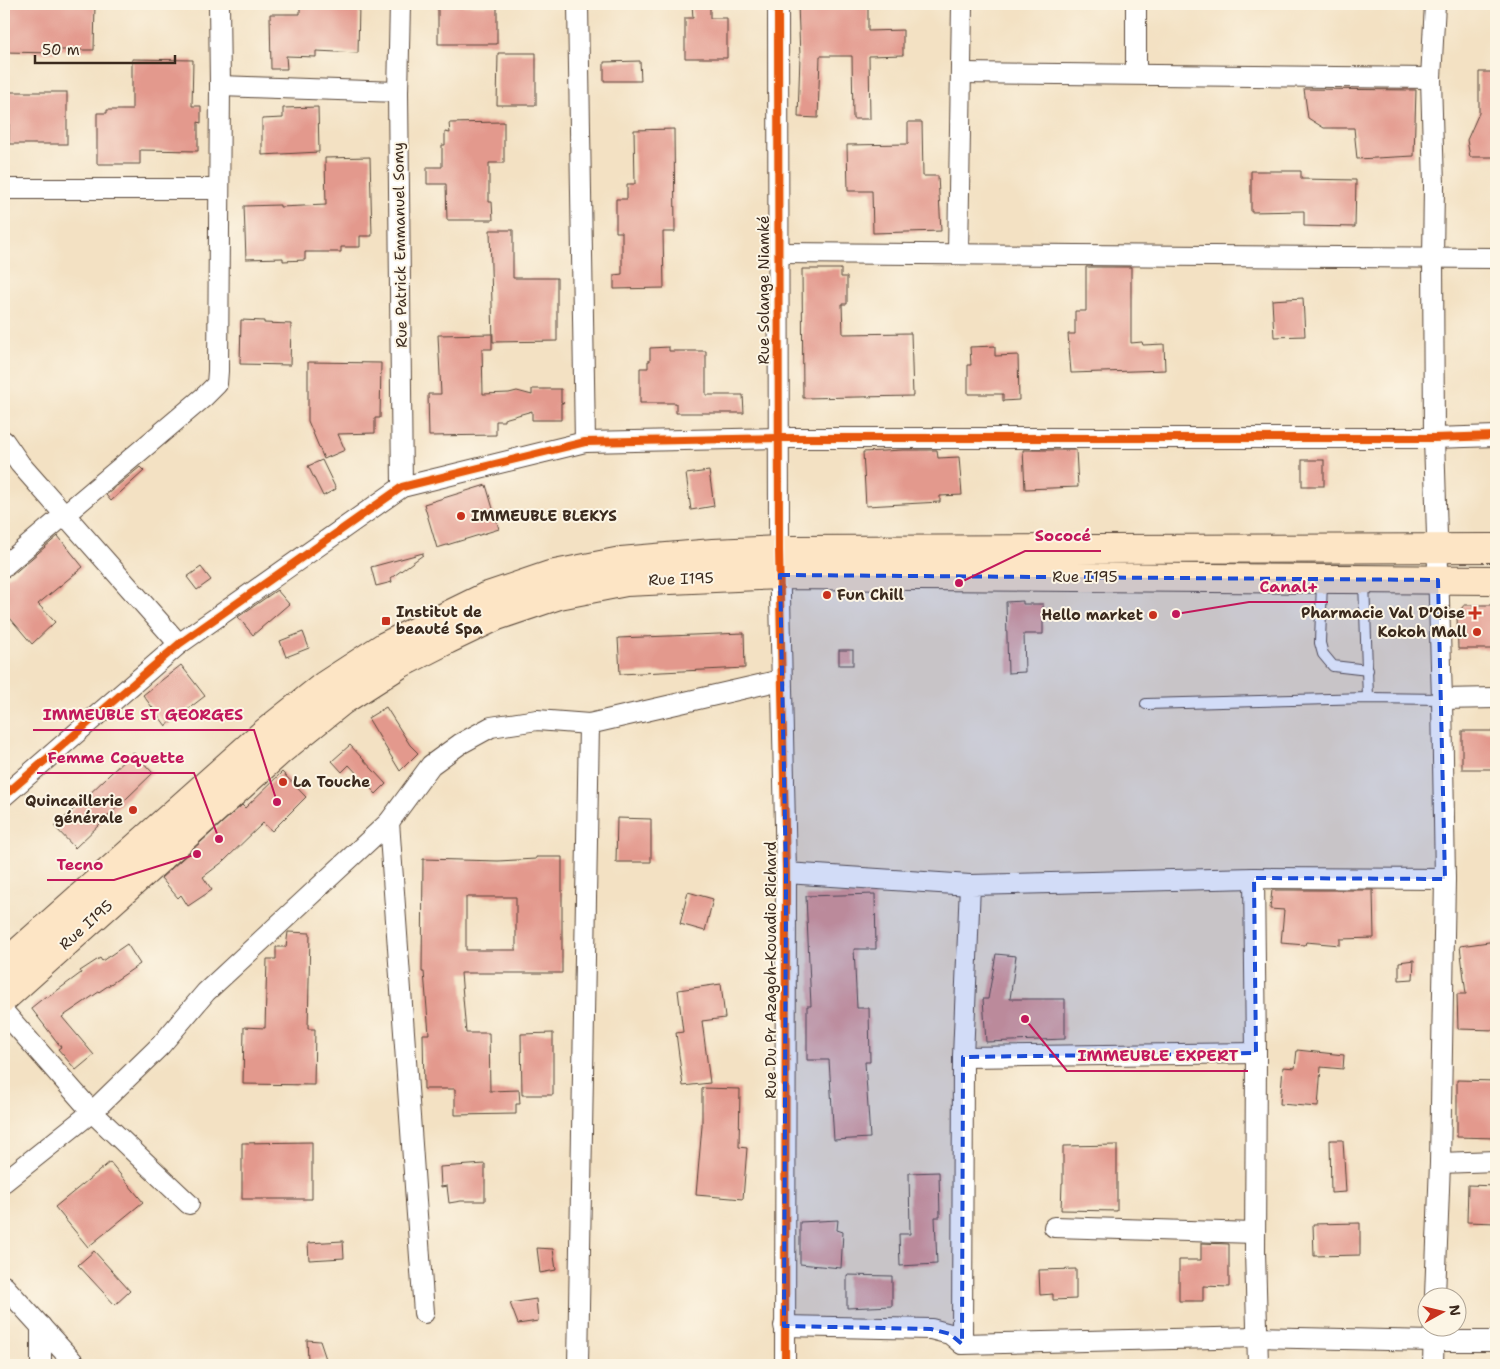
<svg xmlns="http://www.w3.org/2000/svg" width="1500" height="1369" font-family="'Shantell Sans',sans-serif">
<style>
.building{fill:#e3998d;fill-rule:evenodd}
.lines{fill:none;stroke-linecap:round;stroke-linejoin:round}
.service-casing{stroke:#574537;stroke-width:12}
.minor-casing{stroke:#574537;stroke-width:22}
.secondary-casing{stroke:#574537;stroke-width:30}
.service{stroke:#fff;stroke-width:10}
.minor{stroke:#fff;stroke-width:20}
.secondary{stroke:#fde5c5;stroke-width:28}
.cycleway-casing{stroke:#fcf5e5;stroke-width:11}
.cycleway{stroke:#e8590c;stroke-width:8}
.marked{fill:#1d4ed8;fill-opacity:0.2;stroke:#1d4ed8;stroke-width:4;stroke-dasharray:10 6;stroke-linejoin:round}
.poi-dot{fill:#c8321e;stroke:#fcf5e5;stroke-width:2}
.labels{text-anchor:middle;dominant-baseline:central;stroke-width:4;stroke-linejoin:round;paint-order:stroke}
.street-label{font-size:15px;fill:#3b2a1e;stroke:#fcf5e5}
.poi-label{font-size:15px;font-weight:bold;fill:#3b2a1e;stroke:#fcf5e5;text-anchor:start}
.leader{fill:none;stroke:#c2185b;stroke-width:2}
.callout-dot{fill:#c2185b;stroke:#fcf5e5;stroke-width:2}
.callout-label{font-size:16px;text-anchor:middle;font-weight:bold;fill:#c2185b;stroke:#fcf5e5;stroke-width:4;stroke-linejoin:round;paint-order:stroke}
</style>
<rect width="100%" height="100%" fill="#fcf5e5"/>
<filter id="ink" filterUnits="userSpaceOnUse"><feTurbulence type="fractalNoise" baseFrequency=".02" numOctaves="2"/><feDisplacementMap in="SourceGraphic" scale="10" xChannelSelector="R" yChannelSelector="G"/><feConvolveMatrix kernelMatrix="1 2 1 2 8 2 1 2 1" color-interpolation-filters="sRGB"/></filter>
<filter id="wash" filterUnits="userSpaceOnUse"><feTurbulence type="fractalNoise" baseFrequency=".0096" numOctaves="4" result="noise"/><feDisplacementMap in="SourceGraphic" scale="20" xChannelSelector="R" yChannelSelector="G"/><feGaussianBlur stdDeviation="1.12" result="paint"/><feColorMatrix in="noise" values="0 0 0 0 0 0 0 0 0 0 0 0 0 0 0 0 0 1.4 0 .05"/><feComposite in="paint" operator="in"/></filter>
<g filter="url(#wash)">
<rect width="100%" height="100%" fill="#f3e1c3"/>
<g id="blocks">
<g class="building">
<polygon points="4,4 95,4 94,50 55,50 55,53 4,52"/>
<polygon points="300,4 359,4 358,53 316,51 316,57 286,56 287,69 271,69 270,14 300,14"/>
<polygon points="692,4 710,4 710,18 727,18 727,58 685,58 685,18 693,18"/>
<polygon points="798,4 868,4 868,31 903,30 903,55 869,56 870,119 853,119 852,56 820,56 818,118 798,117 800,56"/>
<polygon points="438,5 497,6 497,44 438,44"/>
<polygon points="498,53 536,53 536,105 497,105"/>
<polygon points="132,59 193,60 192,106 201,106 201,123 198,122 198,151 140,150 140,164 97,164 97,113 107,113 107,110 132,110"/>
<polygon points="640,61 641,81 604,81 604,62"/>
<polygon points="1479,72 1496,72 1496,157 1470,157 1467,140 1479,113"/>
<polygon points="1304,89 1416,90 1414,156 1357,159 1354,128 1324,128 1308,118"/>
<rect x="9" y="92" width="58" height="52"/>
<polygon points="318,107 319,152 262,155 262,119 283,118 283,108"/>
<polygon points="504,122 504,163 489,163 489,202 492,202 493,220 447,220 446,184 427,184 427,167 442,167 442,145 445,145 445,132 450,133 449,123"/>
<polygon points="908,122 922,122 923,176 938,176 941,231 873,233 872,191 848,191 847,145 908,144"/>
<polygon points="674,129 675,232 663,232 664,288 614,289 614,275 622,274 622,232 616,232 616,199 627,199 627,184 635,184 634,130"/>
<polygon points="370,157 372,236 360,236 360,247 341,247 341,252 305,252 305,260 283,261 283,258 246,259 244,206 280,205 280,207 326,205 325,158"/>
<polygon points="1251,171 1301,171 1301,179 1356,180 1355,227 1304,226 1304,211 1251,212"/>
<polygon points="490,230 513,230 513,278 557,278 557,341 493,342"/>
<polygon points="1086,267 1131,267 1131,343 1142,342 1143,345 1164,344 1165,370 1071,373 1068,334 1075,334 1075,311 1086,311"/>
<polygon points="802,269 841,269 841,277 847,277 847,304 842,304 843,334 911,333 913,396 803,398"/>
<polygon points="1303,298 1305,336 1274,337 1272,300"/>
<polygon points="241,320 264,321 264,323 291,324 290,365 240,364"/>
<polygon points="492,334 492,349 482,349 483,394 509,393 517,391 532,395 532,389 561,389 561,402 564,403 561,403 561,420 532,420 532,411 504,419 504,421 496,421 496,435 429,436 428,394 441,394 438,335"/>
<polygon points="995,346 995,356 1018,355 1019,400 1003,401 1003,394 968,394 968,365 971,365 970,347"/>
<polygon points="669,347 669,351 706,351 706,395 743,395 744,413 676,413 676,403 640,403 640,368 648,368 648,361 650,361 650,348"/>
<polygon points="308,362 381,363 380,418 375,418 375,433 338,434 345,450 324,459 308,421"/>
<polygon points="903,450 937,450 938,458 959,457 962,495 940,496 940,502 866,506 863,452"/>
<polygon points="1023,450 1076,450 1078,487 1025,489"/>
<polygon points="322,460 336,489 323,496 308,466"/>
<rect x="1302" y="460" width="22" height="26"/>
<polygon points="140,467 144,471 111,501 106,495"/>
<polygon points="709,471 714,506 691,510 686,474"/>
<polygon points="486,485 499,529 437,548 424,504"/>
<polygon points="58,536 83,567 38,604 55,622 32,644 4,611 4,578 12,575"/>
<polygon points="423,553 423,555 391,578 392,582 376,586 371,567"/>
<polygon points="201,567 211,580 197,590 187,577"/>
<polygon points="277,590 289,604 253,635 238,617"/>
<polygon points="1023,601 1023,604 1043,604 1043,634 1024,634 1025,672 1008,673 1006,602"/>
<polygon points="1464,605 1496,605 1496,649 1458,649 1457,615"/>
<polygon points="303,632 309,648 286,657 280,641"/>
<polygon points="744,633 745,668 620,674 618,638"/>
<rect x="839" y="650" width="14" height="15"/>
<polygon points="181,665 205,696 166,726 143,695"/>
<polygon points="386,707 410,745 418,753 400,771 368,718"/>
<rect x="1462" y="731" width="34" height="38"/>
<polygon points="350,745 386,784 376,794 349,765 342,772 332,761"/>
<polygon points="133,752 153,773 75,848 55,827"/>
<polygon points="282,772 306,797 272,831 263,823 224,861 203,877 212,890 188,906 181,895 178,898 161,878 242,805 245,808"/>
<polygon points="617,818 651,819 651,862 616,862"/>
<path d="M536 857H562V973H461L466 1033H489L490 1091 519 1090 520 1104H516V1114L455 1115V1089H424L423 1034H429L424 972H422L423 859 498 861 536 859ZM466 897H516V950H466Z"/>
<polygon points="1272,890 1373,890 1374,938 1340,939 1340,945 1306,942 1305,945 1281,943 1284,910 1270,909"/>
<polygon points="688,892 713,899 705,931 680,924"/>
<polygon points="875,894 876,949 854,949 857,1008 869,1008 870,1062 865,1062 870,1138 834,1140 829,1060 807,1060 807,1006 811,1006 806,896"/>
<polygon points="288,932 310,933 308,1029 315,1029 314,1085 243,1084 244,1027 265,1028 267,959 276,959 276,947 286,947"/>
<polygon points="1496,941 1496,1030 1458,1029 1457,994 1466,994 1460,946"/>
<polygon points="127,944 140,964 62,1017 94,1055 76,1070 58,1049 61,1047 31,1008 46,996 47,998 81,973 80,971 100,958 102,961"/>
<polygon points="996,954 1016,956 1010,999 1065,999 1065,1039 986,1042 983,999 988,999"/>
<polygon points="1414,960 1413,979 1399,980 1399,962"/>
<polygon points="721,984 725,1018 702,1021 710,1083 683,1086 676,1033 683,1032 678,990"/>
<polygon points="553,1033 553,1095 522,1095 521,1034"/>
<polygon points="1297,1050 1344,1055 1343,1069 1321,1067 1318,1107 1280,1104 1283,1067 1295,1068"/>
<polygon points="1457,1080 1496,1081 1496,1138 1457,1137"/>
<polygon points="702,1088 740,1089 739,1147 747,1148 743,1199 696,1195 702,1126"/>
<polygon points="1330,1140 1343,1140 1346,1192 1331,1193"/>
<polygon points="312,1142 312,1199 242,1199 242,1143"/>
<polygon points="1117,1145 1117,1211 1061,1210 1062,1183 1063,1183 1063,1146"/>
<polygon points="110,1162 143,1202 88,1247 55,1207"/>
<polygon points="485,1164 485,1201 461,1201 449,1203 447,1186 441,1187 440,1167"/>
<polygon points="939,1172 940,1217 935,1217 937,1264 900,1266 899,1234 910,1234 909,1173"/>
<polygon points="1468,1185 1496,1186 1496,1223 1467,1222"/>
<polygon points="838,1220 837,1230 843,1232 841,1268 800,1264 800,1222"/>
<polygon points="1360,1223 1360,1255 1314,1256 1313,1224"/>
<polygon points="343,1241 344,1258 309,1260 308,1243"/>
<polygon points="1201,1243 1229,1244 1229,1287 1203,1286 1203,1301 1179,1301 1179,1260 1201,1260"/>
<polygon points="537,1248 553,1249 556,1270 540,1273"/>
<polygon points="94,1251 130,1291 115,1305 78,1265"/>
<polygon points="1076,1269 1076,1299 1053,1300 1053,1294 1040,1295 1039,1270"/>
<polygon points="847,1275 892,1276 892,1306 847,1308"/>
<polygon points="536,1299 538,1321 518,1324 510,1303"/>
<polygon points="307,1340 320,1341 326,1359 308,1360"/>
</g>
</g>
</g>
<g filter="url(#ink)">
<use href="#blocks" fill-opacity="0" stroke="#574537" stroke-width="1"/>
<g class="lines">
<g class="service-casing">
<g id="service">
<polyline points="1322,580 1320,643 1323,654 1333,666 1368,670"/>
<polyline points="1364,581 1368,698"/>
<polyline points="1146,704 1368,698 1442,699"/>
</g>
</g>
<g class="minor-casing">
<g id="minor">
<polyline points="400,4 398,92 402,487"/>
<polyline points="578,4 585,442"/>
<polyline points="778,4 779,550 786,873 785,1365"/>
<polyline points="961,73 1431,78"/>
<polyline points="1136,73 1136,4"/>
<polyline points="220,86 398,92"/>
<polyline points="4,189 219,189"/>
<polyline points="777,253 1496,258"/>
<polyline points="958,254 962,4"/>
<polyline points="4,441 20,464 179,644"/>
<polyline points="4,566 205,396 217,384 218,371 220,86 219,4"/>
<polyline points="1442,699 1496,698"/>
<polyline points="4,796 179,644 402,487 585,442 779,438 1434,438 1496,436"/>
<polyline points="389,822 424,1313"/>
<polyline points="786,873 970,885"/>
<polyline points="1254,878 1256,1053 1255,1251 1258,1365"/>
<polyline points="4,1012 92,1112 189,1204"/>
<polyline points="963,1057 1256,1053"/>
<polyline points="1440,1163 1496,1161"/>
<polyline points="4,1182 92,1112 161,1045 206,992 389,822 431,765 460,744 491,727 537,720 589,724 781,680"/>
<polyline points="1054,1227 1255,1233"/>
<polyline points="4,1286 76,1365"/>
<polyline points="1435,1296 1440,1163 1445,879 1442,699 1434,438 1433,258 1434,186 1431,78 1435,4"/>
<polyline points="41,1326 41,1365"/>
<polyline points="784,1326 931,1329 950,1334 962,1344 1258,1337 1433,1341 1496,1341"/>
<polyline points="962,1344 963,1057 970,885 1254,878 1445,879"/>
<polyline points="578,1365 589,724"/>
<polyline points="1433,1365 1434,1326"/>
</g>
</g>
<g class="secondary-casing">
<g id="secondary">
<polyline points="4,965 262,735 325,685 385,646 485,597 550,575 621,561 713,553 779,550 1496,548"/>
<polyline points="4,998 281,750 342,701 400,664 447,640 497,616 559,595 626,582 780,575 1496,580"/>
</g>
</g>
<use href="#service" class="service"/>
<use href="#minor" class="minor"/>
<use href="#secondary" class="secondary"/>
<g class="cycleway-casing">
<g id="cycleway">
<polyline points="778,4 779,550 786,873 785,1365"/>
<polyline points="4,796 179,644 402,487 585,442 779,438 1434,438 1496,436"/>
</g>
</g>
<use href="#cycleway" class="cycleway"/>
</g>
</g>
<path class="marked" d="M780 575 1438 580 1445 879 1254 878 1256 1053 963 1057 962 1344 950 1334 931 1329 784 1326 786 873Z"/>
<g class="poi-dot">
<circle cx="461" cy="516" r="5"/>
<circle cx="827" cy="595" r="5"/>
<path d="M1472.5 605.5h5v5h5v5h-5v5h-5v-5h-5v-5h5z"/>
<circle cx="1153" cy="615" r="5"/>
<rect x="381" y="616" width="10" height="10" rx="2.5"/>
<circle cx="1477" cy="632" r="5"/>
<circle cx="283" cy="782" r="5"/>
<circle cx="133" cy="810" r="5"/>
</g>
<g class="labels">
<g class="street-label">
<text transform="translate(400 245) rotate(-91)">Rue Patrick Emmanuel Somy</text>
<text transform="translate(764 290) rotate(-90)">Rue Solange Niamké</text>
<text x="1085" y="577">Rue I195</text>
<text transform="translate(681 579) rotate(-2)">Rue I195</text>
<text transform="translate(86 925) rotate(-42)">Rue I195</text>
<text transform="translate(771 970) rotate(-90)">Rue Du Pr Azagoh-Kouadio Richard</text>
</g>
<g class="poi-label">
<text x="471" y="516">IMMEUBLE BLEKYS</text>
<text x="837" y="595">Fun Chill</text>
<text x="396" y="612">Institut de<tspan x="396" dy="17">beauté Spa</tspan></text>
<text x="1465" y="613" text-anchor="end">Pharmacie Val D'Oise</text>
<text x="1143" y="615" text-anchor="end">Hello market</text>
<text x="1467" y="632" text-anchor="end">Kokoh Mall</text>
<text x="293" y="782">La Touche</text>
<text x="123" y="801" text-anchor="end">Quincaillerie<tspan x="123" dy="17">générale</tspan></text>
</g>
</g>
<path class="leader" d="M959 583L1025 551H1101M1176 614L1249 602H1328M277 802L254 730H33M219 839L194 773H37M197 854L114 880H47M1025 1019L1067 1071H1248"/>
<g class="callout-dot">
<circle cx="959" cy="583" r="5"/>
<circle cx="1176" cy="614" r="5"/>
<circle cx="277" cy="802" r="5"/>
<circle cx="219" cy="839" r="5"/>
<circle cx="197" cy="854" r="5"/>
<circle cx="1025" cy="1019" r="5"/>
</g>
<g class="callout-label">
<text x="1063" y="541">Sococé</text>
<text x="1289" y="592">Canal+</text>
<text x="143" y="720">IMMEUBLE ST GEORGES</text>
<text x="116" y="763">Femme Coquette</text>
<text x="80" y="870">Tecno</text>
<text x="1158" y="1061">IMMEUBLE EXPERT</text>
</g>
<rect width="1500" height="1369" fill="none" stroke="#fcf5e5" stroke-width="20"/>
<g transform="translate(1442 1312) rotate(82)"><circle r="24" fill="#fcf5e5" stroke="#afa495"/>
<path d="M0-4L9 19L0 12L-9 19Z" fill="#c8321e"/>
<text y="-8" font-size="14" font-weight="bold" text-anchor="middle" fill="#3b2a1e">N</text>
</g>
<path d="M35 55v8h140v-8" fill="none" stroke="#3b2a1e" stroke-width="2.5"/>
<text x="42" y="55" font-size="15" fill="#3b2a1e" stroke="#fcf5e5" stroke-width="4" paint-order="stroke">50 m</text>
</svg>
